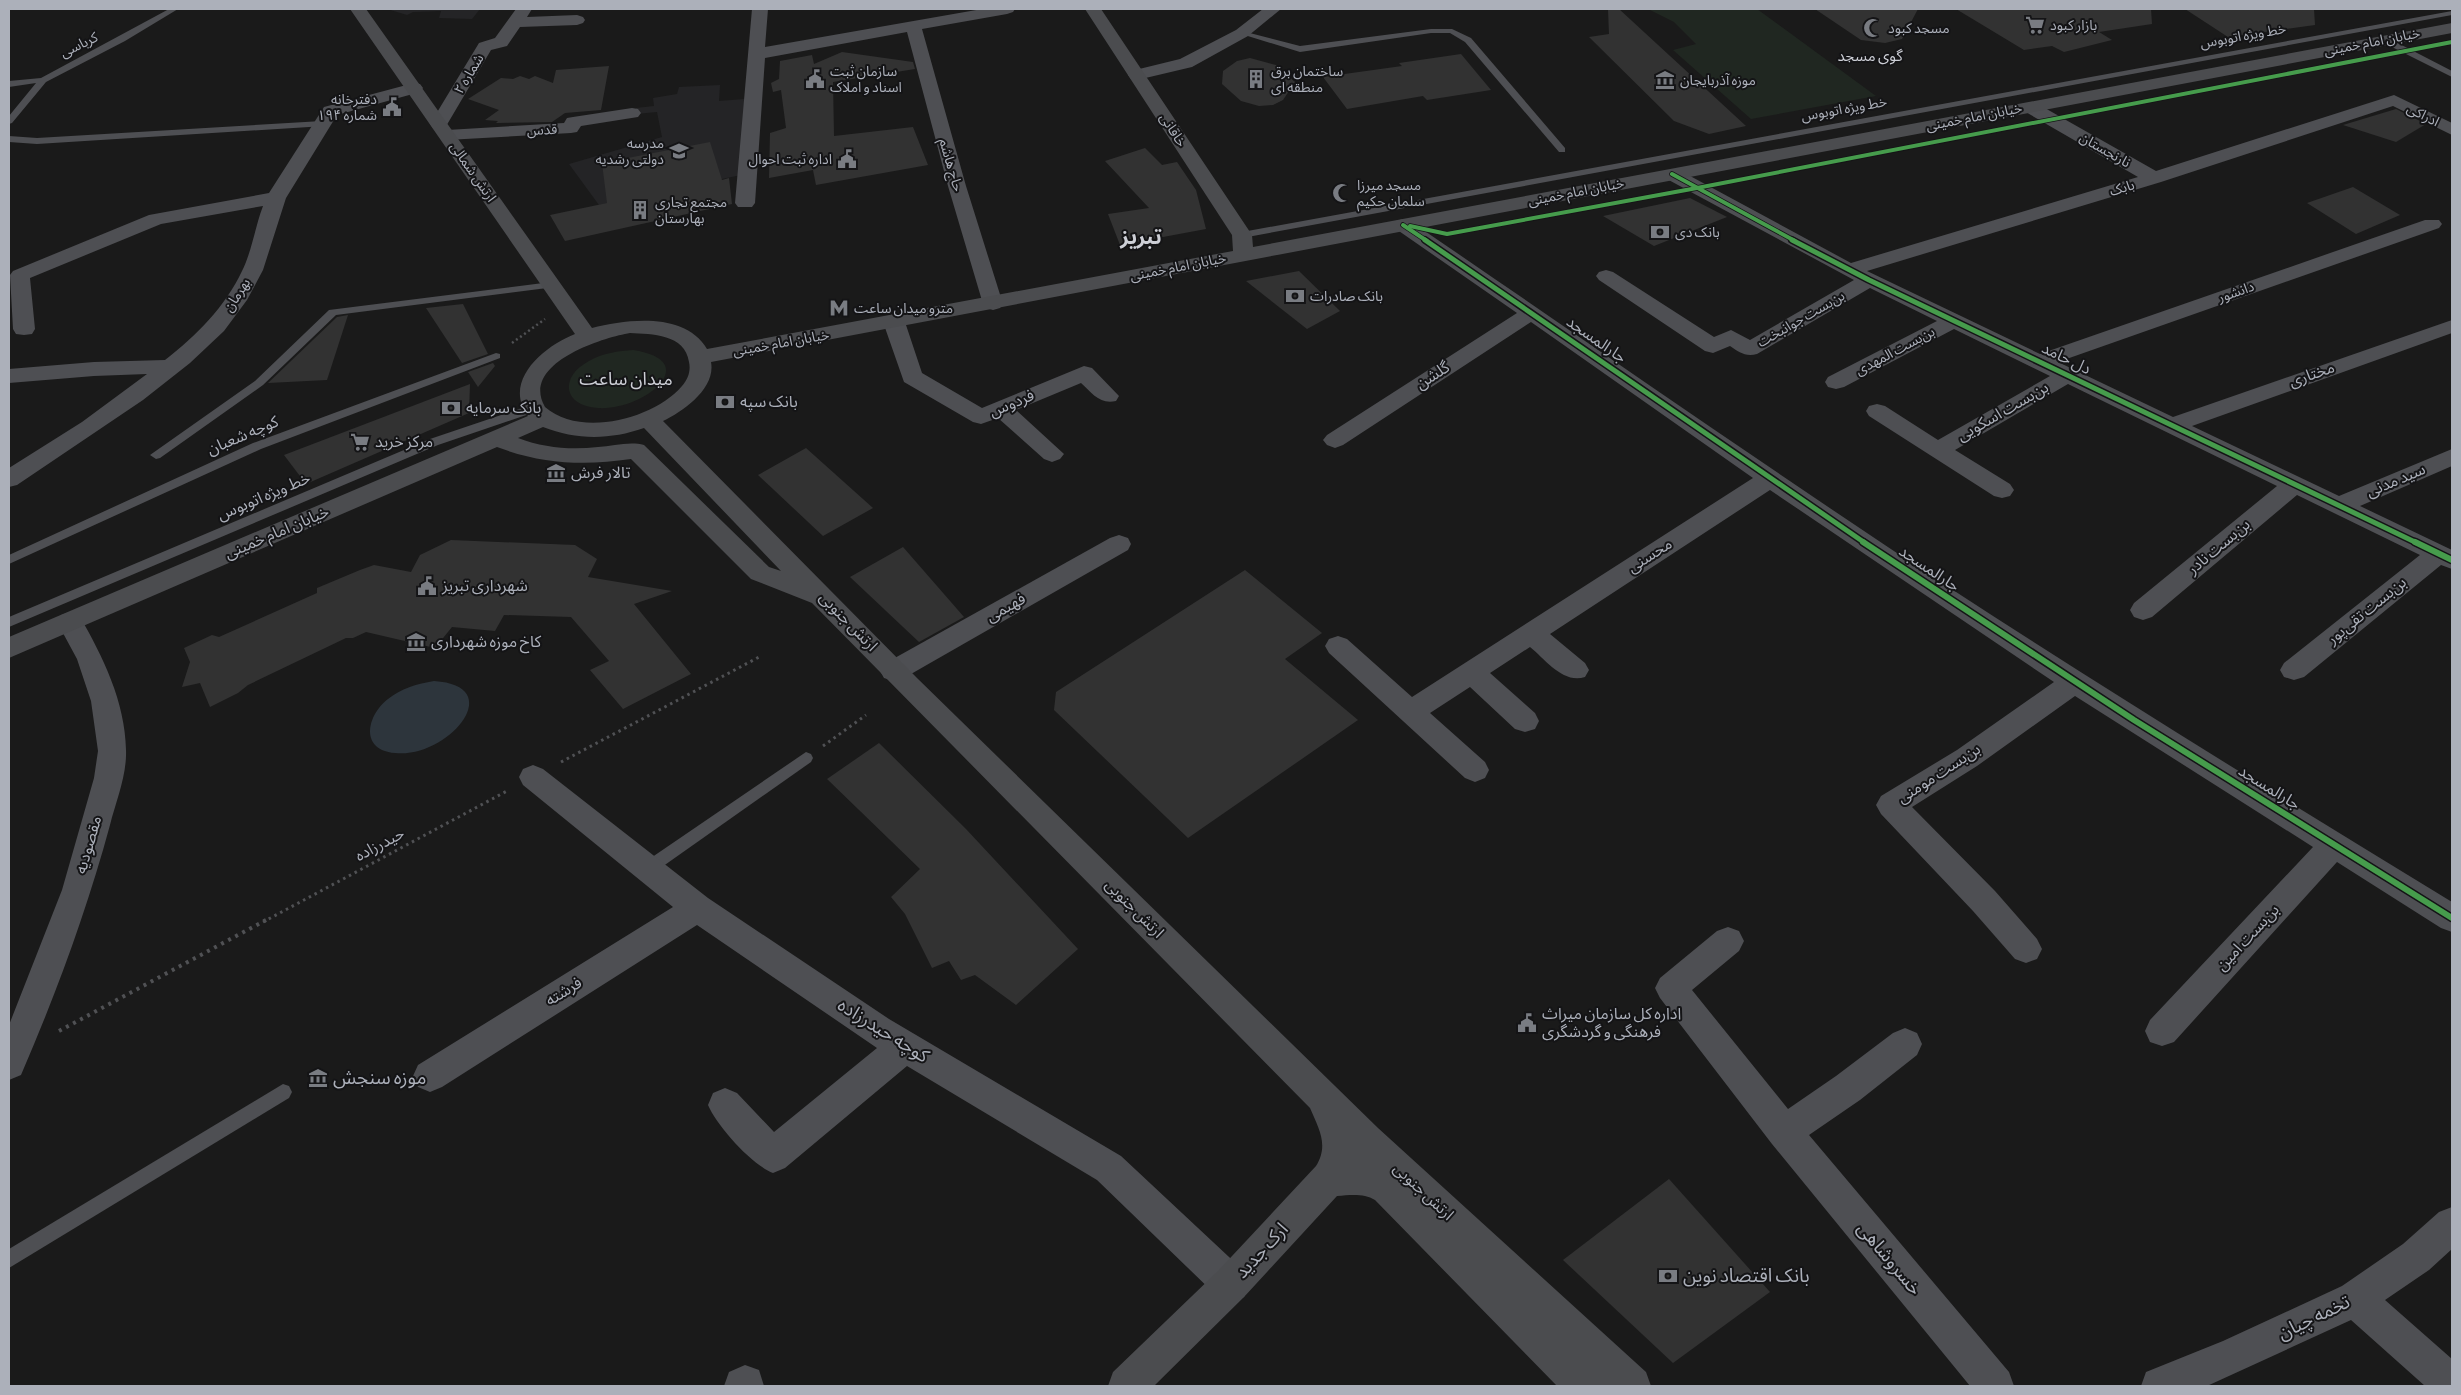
<svg xmlns="http://www.w3.org/2000/svg" width="2461" height="1395" font-family="'Sofia Sans Condensed','Noto Sans Arabic',sans-serif">
<style>
.built{fill:#242426}
.green{fill:#202721}
.water{fill:#2d353c}
.building{fill:#323232}
.lines{fill:none;stroke-linecap:round;stroke-linejoin:round}
.path-far2{stroke:#505154;stroke-width:2.5;stroke-dasharray:2 3;stroke-linecap:butt}
.path-far1{stroke:#505154;stroke-width:3;stroke-dasharray:2.5 4;stroke-linecap:butt}
.path{stroke:#505154;stroke-width:4;stroke-dasharray:3 5;stroke-linecap:butt}
.service{fill:#4e4f53;fill-rule:evenodd}
.minor{fill:#4e4f53;fill-rule:evenodd}
.tertiary{fill:#4e4f53;fill-rule:evenodd}
.primary{fill:#4b4c4f;fill-rule:evenodd}
.cycleway-far2-casing{stroke:#141416;stroke-width:5.5}
.cycleway-far1-casing{stroke:#141416;stroke-width:8}
.cycleway-casing{stroke:#141416;stroke-width:9}
.cycleway-far2{stroke:#469c4c;stroke-width:4}
.cycleway-far1{stroke:#469c4c;stroke-width:5}
.cycleway{stroke:#469c4c;stroke-width:6}
.labels{text-anchor:middle;dominant-baseline:central;stroke-width:4;stroke-linejoin:round;paint-order:stroke}
.far-poi-label{font-size:14px;fill:#acb0ba;stroke:#141416;text-anchor:start}
.far-street-label{font-size:14px;fill:#acb0ba;stroke:#141416}
.far-neighbourhood-label{font-size:15px;fill:#cdcfd6;stroke:#141416}
.street-label{font-size:16px;fill:#acb0ba;stroke:#141416}
.poi-label{font-size:16px;fill:#acb0ba;stroke:#141416;text-anchor:start}
.neighbourhood-label{font-size:18px;fill:#cdcfd6;stroke:#141416}
.near-street-label{font-size:19px;fill:#acb0ba;stroke:#141416}
.near-poi-label{font-size:19px;fill:#acb0ba;stroke:#141416;text-anchor:start}
.far-town-label{font-size:21px;font-weight:bold;fill:#cdcfd6;stroke:#141416}
</style>
<rect width="100%" height="100%" fill="#1a1a1a"/>
<g class="built">
<polygon points="387,9 480,9 472,19 439,18 441,11 413,12 407,15"/>
<polygon points="720,85 719,101 745,99 741,175 599,205 569,164 662,137 657,112 636,114 636,108 654,106 653,98 677,94 679,87"/>
</g>
<g class="green">
<polygon points="1648,9 1757,9 1876,96 1751,119 1673,50 1696,44 1674,22"/>
<path d="M633 350C705 361 644 411 598 408 563 406 559 377 589 361 603 353 618 351 633 350Z"/>
</g>
<path class="water" d="M434 681C510 686 447 759 395 753 359 750 367 715 388 699 402 688 417 684 434 681Z"/>
<g class="building">
<polygon points="1608,9 1619,9 1746,126 1709,134 1674,121 1589,37 1609,34"/>
<polygon points="1815,9 1918,9 1902,39 1885,43 1861,40"/>
<polygon points="1956,9 2151,9 2152,24 2099,32 2112,40 2064,52 2052,46 2024,50"/>
<polygon points="2185,9 2314,9 2315,25 2228,37"/>
<polygon points="842,52 913,62 915,69 833,82 834,136 913,127 928,165 816,185 813,170 769,178 770,133 786,128 781,90 773,92 771,83 779,79 780,61 812,55 814,64"/>
<polygon points="1461,54 1491,90 1427,100 1423,96 1347,109 1323,77 1402,66 1399,63"/>
<polygon points="1250,58 1276,65 1295,82 1283,100 1273,105 1259,106 1241,101 1222,84 1223,71 1237,61"/>
<polygon points="609,66 601,110 565,113 552,122 496,123 498,121 485,120 499,110 468,99 501,78 513,79 520,76 529,79 535,76 553,83 556,70"/>
<polygon points="2396,109 2426,124 2396,142 2343,125"/>
<polygon points="710,142 722,180 729,178 732,204 565,241 550,215 607,203 602,163"/>
<polygon points="1145,148 1162,165 1177,162 1196,190 1206,229 1120,245 1108,214 1149,208 1105,161"/>
<polygon points="2353,187 2400,215 2356,234 2307,203"/>
<polygon points="1690,198 1727,217 1654,246 1603,216"/>
<polygon points="1299,271 1340,311 1307,329 1246,281"/>
<polygon points="463,304 488,354 462,363 426,308"/>
<polygon points="348,315 327,380 268,383 337,317"/>
<polygon points="493,363 495,366 478,387 468,372"/>
<polygon points="470,384 469,413 306,484 284,455"/>
<polygon points="806,448 873,508 823,536 758,475"/>
<polygon points="451,540 575,545 597,559 588,577 672,591 634,604 691,674 623,709 590,670 609,661 571,617 504,615 495,631 452,627 435,648 366,632 353,638 346,638 248,685 238,693 210,707 200,683 182,687 190,662 184,648 212,635 219,637 317,593 317,588 360,570 374,565 411,572 420,555"/>
<polygon points="903,547 964,617 919,642 850,577"/>
<polygon points="1245,570 1322,633 1285,659 1358,720 1188,838 1054,710 1056,692"/>
<polygon points="879,743 966,829 1078,949 1016,1005 975,975 961,980 949,961 932,968 905,914 891,897 920,869 827,779"/>
<polygon points="1669,1179 1770,1292 1673,1363 1563,1260"/>
</g>
<g class="lines">
<polyline class="path-far2" points="512,343 545,319"/>
<g class="path-far1">
<polyline points="823,746 866,715"/>
<polyline points="561,762 761,656"/>
<polyline points="263,922 507,791"/>
</g>
<polyline class="path" points="59,1031 266,920"/>
<g class="service">
<polygon points="169,9 178,9 125,41 46,82 12,123 9,124 9,116 36,83 9,87 9,81 41,78"/>
<polygon points="2452,11 2452,15 1242,238 1237,235 1242,232"/>
<polygon points="1431,29 1452,29 1471,38 1565,148 1565,152 1559,152 1465,42 1450,33 1431,33 1300,52 1238,33 1242,31 1300,46"/>
<polygon points="2382,38 2388,38 2452,71 2452,77 2382,42"/>
<polygon points="322,121 325,122 325,126 37,144 9,142 9,136 37,138"/>
<polygon points="551,282 555,283 555,287 336,315 263,385 160,458 156,459 150,455 255,381 329,310"/>
<polygon points="496,353 500,354 500,358 261,449 9,564 9,555 253,443"/>
<polygon points="534,404 538,405 538,411 438,445 9,627 9,617 430,439"/>
<polygon points="806,752 811,754 813,758 811,762 652,874 647,876 642,874 639,869 642,864"/>
<polygon points="283,1084 289,1086 292,1092 289,1098 9,1268 9,1249"/>
</g>
<g class="minor">
<polygon points="516,9 532,9 527,17 577,15 583,17 585,20 583,23 577,25 520,27 507,46 491,50 445,128 433,128 430,124 479,43 495,38"/>
<polygon points="752,9 768,9 765,47 982,9 1015,9 1013,12 1007,14 922,29 966,186 1003,304 1000,308 993,310 986,308 983,304 948,186 907,32 765,58 755,203 752,207 738,207 735,203"/>
<path d="M414 83 420 84 423 88 420 92 337 115 286 198 263 270 247 300 224 331 190 363 143 400 17 485 9 487V468L82 422 147 374 94 376 9 383V369L94 362 165 360C196 336 225 307 242 271 252 251 255 227 263 206L161 224 30 278 35 329 32 334 24 335 16 334 13 329 10 275 13 271 149 215 269 193 324 107Z"/>
<path d="M2394 95 2452 123V135L2393 106 2161 182 1867 271 2040 354 2425 220H2439L2442 224 2439 228 2058 362 2173 417 2452 320V333L2192 426 2339 496 2452 449V466L2360 506 2452 550V569L2441 565 2304 677 2294 680 2284 677 2280 670 2284 663 2420 555 2297 495 2152 617 2143 620 2134 617 2130 610 2134 603 2277 486 2068 384 1955 450 2010 484 2014 490 2010 496 2002 498 1994 496 1869 416 1866 411 1869 406 1877 404 1885 406 1938 440 2050 376 1954 329 1844 387 1836 389 1828 387 1825 382 1828 377 1937 321 1870 288 1757 354C1745 357 1739 352 1730 346L1713 353 1705 351 1599 280 1596 276 1599 272 1606 270 1613 272 1714 337 1731 330 1750 340 1854 280 1665 178 1663 174 1665 170H1679L1851 263 2138 177 2024 111 2021 107 2024 103H2036L2156 171Z"/>
<polygon points="632,108 638,109 641,113 638,117 581,126 577,132 571,133 447,140 441,139 438,135 441,131 447,130 564,123 567,118 573,117"/>
<path d="M1403 219 1410 221C1591 344 1770 470 1953 590 2117 697 2285 800 2452 902V932L2441 928 2337 862 2174 1042 2162 1046 2150 1042 2145 1031 2150 1020 2313 847 2075 696 1977 766 1912 807 1995 891 2037 939 2042 949 2037 959 2026 963 2015 959 1973 911 1881 814 1876 805 1881 796 1957 750 2054 682 1770 490 1550 634 1585 663 1589 670 1585 677C1563 684 1546 660 1530 647L1490 673 1535 713 1539 721 1535 729 1525 732 1515 729 1470 687 1430 713 1485 762 1489 770 1485 778 1475 782 1465 778 1329 653 1325 646 1329 639 1338 636 1347 639 1412 697 1753 478 1531 322 1343 445 1335 448 1327 445 1323 440 1327 435 1517 313 1396 229 1393 225 1396 221Z"/>
<path d="M894 316 902 317 905 322 922 373 982 408 1084 366 1092 368 1119 396 1116 401C1100 405 1092 393 1081 383L1016 410 1064 454 1060 459 1052 462 1044 459 998 418 981 424 973 422 904 382 883 322 886 317Z"/>
<polygon points="1119,535 1128,538 1131,544 1128,550 904,678 894,681 884,678 880,671 884,664 1110,538"/>
<path d="M70 612 79 615C103 657 125 701 126 750 127 775 116 801 110 825 87 910 56 994 21 1075L9 1080V1025L62 890 94 778 98 751 91 701 77 659 57 622 61 615Z"/>
<path d="M533 765 543 769 708 898 889 1019 1121 1156 1244 1271 1250 1284 1244 1297 1231 1303 1218 1297 1097 1180 907 1066 785 1168 773 1173C752 1165 717 1126 708 1105L713 1093 725 1088 737 1093 774 1132 877 1048 697 925 442 1087 430 1092 418 1087 413 1076 418 1065 673 907 523 785 519 777 523 769Z"/>
<polygon points="1728,927 1739,931 1744,941 1739,951 1692,990 1788,1109 1836,1076 1893,1033 1905,1028 1917,1033 1922,1044 1917,1055 1860,1100 1809,1135 2009,1372 2014,1386 1970,1386 1772,1144 1660,998 1655,988 1660,978 1717,931"/>
<polygon points="2452,1207 2452,1249 2429,1270 2385,1300 2452,1359 2452,1386 2425,1386 2351,1320 2207,1386 2141,1386 2146,1372 2223,1341 2342,1286 2403,1244 2439,1212"/>
<polygon points="745,1365 759,1370 764,1386 724,1386 729,1372"/>
</g>
<polygon class="tertiary" points="1263,9 1281,9 1248,36 1192,67 1137,80 1131,79 1128,75 1131,71 1180,59 1236,30"/>
<path class="primary" d="M350 9H366L592 328C628 319 685 312 707 349L1233 251 1232 235 1085 9H1101L1252 235 1253 247 2452 23V33L711 362C716 388 684 411 663 421L917 678 1378 1128 1646 1372 1651 1386H1557L1375 1200C1364 1193 1350 1195 1337 1196L1244 1297 1154 1386H1108L1113 1372 1218 1271 1316 1166C1329 1145 1319 1129 1310 1108L812 603 751 579 631 459C584 466 542 464 497 447L9 658V637L528 416C502 381 544 346 575 334ZM630 333C652 334 685 334 689 362 691 371 688 379 682 386 654 419 580 438 545 407 520 364 601 338 630 333ZM543 427C576 440 610 440 644 428L781 571 769 567 644 445C630 441 613 446 598 447 571 450 544 448 518 438Z"/>
<g class="cycleway-far2-casing">
<g id="cycleway-far2">
<polyline points="1672,174 1795,241"/>
<polyline points="1403,225 1427,241"/>
<polyline points="1410,226 1447,234 1697,188 2452,42"/>
</g>
</g>
<g class="cycleway-far1-casing">
<g id="cycleway-far1">
<polyline points="1425,240 1865,543"/>
<polyline points="1792,240 1869,280 2417,543"/>
</g>
</g>
<g class="cycleway-casing">
<g id="cycleway">
<polyline points="1863,542 2134,720 2452,918"/>
<polyline points="2415,542 2452,560"/>
</g>
</g>
<use href="#cycleway-far2" class="cycleway-far2"/>
<use href="#cycleway-far1" class="cycleway-far1"/>
<use href="#cycleway" class="cycleway"/>
</g>
<defs>
<g id="supermarket-bare" transform="scale(1.5)"><path d="M-6-5.5h2.5l.6 2H6L4.5 2H-2.5L-4.4-4H-6ZM-1.5 3.2a1.3 1.3 0 1 0 .1 0ZM3 3.2a1.3 1.3 0 1 0 .1 0Z" fill="#797c82" stroke="#141416" stroke-width="2.5" paint-order="stroke"/></g>
<g id="mosque-bare" transform="scale(1.5)"><path d="M3.5-4.9A6 6 0 1 0 3.5 4.9A5 5 0 1 1 3.5-4.9Z" fill="#797c82" stroke="#141416" stroke-width="2.5" paint-order="stroke"/></g>
<g id="civic-bare" transform="scale(1.5)"><path d="M-.6-6.5H3V-4.5H.6V-3L4-1V1h2V6H-6V1h2V-1L-.6-3ZM-1.2 2.5V6h2.4V2.5Z" fill="#797c82" stroke="#141416" stroke-width="2.5" paint-order="stroke"/></g>
<g id="building-bare" transform="scale(1.5)"><path d="M-4-6H4V6H1V3H-1V6H-4ZM-2.5-4.3h1.7v1.8h-1.7ZM.8-4.3h1.7v1.8H.8ZM-2.5-1h1.7V.8h-1.7ZM.8-1h1.7V.8H.8Z" fill="#797c82" stroke="#141416" stroke-width="2.5" paint-order="stroke"/></g>
<g id="museum-bare" transform="scale(1.5)"><path d="M0-6L6-3V-2H-6V-3ZM-5-1h2V3h-2ZM-1-1h2V3h-2ZM3-1h2V3H3ZM-6 4H6V6H-6Z" fill="#797c82" stroke="#141416" stroke-width="2.5" paint-order="stroke"/></g>
<g id="school-bare" transform="scale(1.5)"><path d="M0-5L7-2L0 1L-7-2ZM-4 1L0 2.5L4 1V4Q0 6-4 4Z" fill="#797c82" stroke="#141416" stroke-width="2.5" paint-order="stroke"/></g>
<g id="bank-bare" transform="scale(1.5)"><path d="M-6-4H6V4H-6ZM0-2.3a2.3 2.3 0 1 0 0 4.6a2.3 2.3 0 1 0 0-4.6Z" fill="#797c82" stroke="#141416" stroke-width="2.5" paint-order="stroke"/></g>
<g id="metro-bare" transform="scale(1.5)"><path d="M-5.5 5V-5H-3L0 0L3-5H5.5V5H3V-.5L0 4L-3-.5V5Z" fill="#797c82" stroke="#141416" stroke-width="2.5" paint-order="stroke"/></g>
</defs>
<g fill-rule="evenodd">
<use href="#supermarket-bare" x="2035" y="25"/>
<use href="#mosque-bare" x="1873" y="28"/>
<use href="#civic-bare" x="815" y="79"/>
<use href="#building-bare" x="1256" y="79"/>
<use href="#museum-bare" x="1665" y="80"/>
<use href="#civic-bare" x="392" y="107"/>
<use href="#school-bare" x="679" y="151"/>
<use href="#civic-bare" x="847" y="159"/>
<use href="#mosque-bare" x="1342" y="193"/>
<use href="#building-bare" x="640" y="210"/>
<use href="#bank-bare" x="1660" y="232"/>
<use href="#bank-bare" x="1295" y="296"/>
<use href="#metro-bare" x="839" y="308"/>
<use href="#bank-bare" x="725" y="402"/>
<use href="#bank-bare" x="451" y="408"/>
<use href="#supermarket-bare" x="360" y="442"/>
<use href="#museum-bare" x="556" y="473"/>
<use href="#civic-bare" x="427" y="586"/>
<use href="#museum-bare" x="416" y="642"/>
<use href="#civic-bare" x="1527" y="1023"/>
<use href="#museum-bare" x="318" y="1078"/>
<use href="#bank-bare" x="1668" y="1276"/>
</g>
<g class="labels">
<g class="far-poi-label">
<text x="2050" y="25">بازار کبود</text>
<text x="1888" y="28">مسجد کبود</text>
<text x="830" y="71">سازمان ثبت<tspan x="830" dy="16">اسناد و املاک</tspan></text>
<text x="1271" y="71">ساختمان برق<tspan x="1271" dy="16">منطقه ای</tspan></text>
<text x="1680" y="80">موزه آذربایجان</text>
<text x="377" y="99" text-anchor="end">دفترخانه<tspan x="377" dy="16">شماره ۱۹۴</tspan></text>
<text x="664" y="143" text-anchor="end">مدرسه<tspan x="664" dy="16">دولتی رشدیه</tspan></text>
<text x="832" y="159" text-anchor="end">اداره ثبت احوال</text>
<text x="1357" y="185">مسجد میرزا<tspan x="1357" dy="16">سلمان حکیم</tspan></text>
<text x="655" y="202">مجتمع تجاری<tspan x="655" dy="16">بهارستان</tspan></text>
<text x="1675" y="232">بانک دی</text>
<text x="1310" y="296">بانک صادرات</text>
<text x="854" y="308">مترو میدان ساعت</text>
</g>
<g class="far-street-label">
<text transform="translate(2243 36) rotate(-10)">خط ویژه اتوبوس</text>
<text transform="translate(2372 42) rotate(-11)">خیابان امام خمینی</text>
<text transform="translate(79 45) rotate(-26)">کرباسی</text>
<text transform="translate(469 74) rotate(-59)">شماره ۲</text>
<text transform="translate(1844 109) rotate(-10)">خط ویژه اتوبوس</text>
<text transform="translate(2423 115) rotate(27)">ادراکی</text>
<text transform="translate(1974 117) rotate(-11)">خیابان امام خمینی</text>
<text transform="translate(542 130) rotate(-3)">قدس</text>
<text transform="translate(1173 130) rotate(57)">خاقانی</text>
<text transform="translate(2105 150) rotate(30)">نارنجستان</text>
<text transform="translate(951 165) rotate(74)">حاج هاشم</text>
<text transform="translate(473 172) rotate(55)">ارتش شمالی</text>
<text transform="translate(2122 188) rotate(-17)">بابک</text>
<text transform="translate(1576 192) rotate(-11)">خیابان امام خمینی</text>
<text transform="translate(1178 267) rotate(-11)">خیابان امام خمینی</text>
<text transform="translate(2236 292) rotate(-19)">دانشور</text>
<text transform="translate(237 295) rotate(-57)">بهرمان</text>
<text transform="translate(1801 319) rotate(-30)">بن‌بست جوانبخت</text>
<text transform="translate(781 343) rotate(-10)">خیابان امام خمینی</text>
<text transform="translate(1895 351) rotate(-28)">بن‌بست المهدی</text>
</g>
<g class="far-neighbourhood-label">
<text x="1870" y="56">گوی مسجد</text>
</g>
<g class="street-label">
<text transform="translate(1596 340) rotate(35)">جارالمسجد</text>
<text transform="translate(2066 359) rotate(26)">دل حامد</text>
<text transform="translate(2312 375) rotate(-19)">مختاری</text>
<text transform="translate(1433 376) rotate(-33)">گلشن</text>
<text transform="translate(1012 404) rotate(-23)">فردوس</text>
<text transform="translate(2003 412) rotate(-30)">بن‌بست اسکویی</text>
<text transform="translate(243 436) rotate(-23)">کوچه شعبان</text>
<text transform="translate(2396 481) rotate(-23)">سید مدنی</text>
<text transform="translate(264 497) rotate(-23)">خط ویژه اتوبوس</text>
<text transform="translate(277 533) rotate(-23)">خیابان امام خمینی</text>
<text transform="translate(2219 547) rotate(-40)">بن‌بست نادر</text>
<text transform="translate(1650 556) rotate(-33)">محسنی</text>
<text transform="translate(1929 569) rotate(34)">جارالمسجد</text>
<text transform="translate(1006 608) rotate(-29)">فهیمی</text>
<text transform="translate(2367 611) rotate(-39)">بن‌بست تقی‌پور</text>
<text transform="translate(848 622) rotate(46)">ارتش جنوبی</text>
<text transform="translate(1939 774) rotate(-33)">بن‌بست مومنی</text>
<text transform="translate(2269 788) rotate(32)">جارالمسجد</text>
<text transform="translate(89 845) rotate(-74)">مقصودیه</text>
<text transform="translate(380 845) rotate(-28)">حیدرزاده</text>
<text transform="translate(1134 909) rotate(45)">ارتش جنوبی</text>
<text transform="translate(2248 938) rotate(-47)">بن‌بست امین</text>
<text transform="translate(564 992) rotate(-32)">فرشته</text>
<text transform="translate(1423 1192) rotate(43)">ارتش جنوبی</text>
</g>
<g class="poi-label">
<text x="740" y="402">بانک سپه</text>
<text x="466" y="408">بانک سرمایه</text>
<text x="375" y="442">مرکز خرید</text>
<text x="571" y="473">تالار فرش</text>
<text x="442" y="586">شهرداری تبریز</text>
<text x="431" y="642">کاخ موزه شهرداری</text>
<text x="1542" y="1014">اداره کل سازمان میراث<tspan x="1542" dy="18">فرهنگی و گردشگری</tspan></text>
</g>
<g class="neighbourhood-label">
<text x="626" y="379">میدان ساعت</text>
</g>
<g class="near-street-label">
<text transform="translate(883 1031) rotate(32)">کوچه حیدرزاده</text>
<text transform="translate(1262 1251) rotate(-47)">ارک جدید</text>
<text transform="translate(1889 1259) rotate(50)">خسروشاهی</text>
<text transform="translate(2314 1318) rotate(-26)">تخمه چیان</text>
</g>
<g class="near-poi-label">
<text x="333" y="1078">موزه سنجش</text>
<text x="1683" y="1276">بانک اقتصاد نوین</text>
</g>
<g class="far-town-label">
<text x="1141" y="237">تبریز</text>
</g>
</g>
<rect width="2461" height="1395" fill="none" stroke="#acb0ba" stroke-width="20"/>
</svg>
